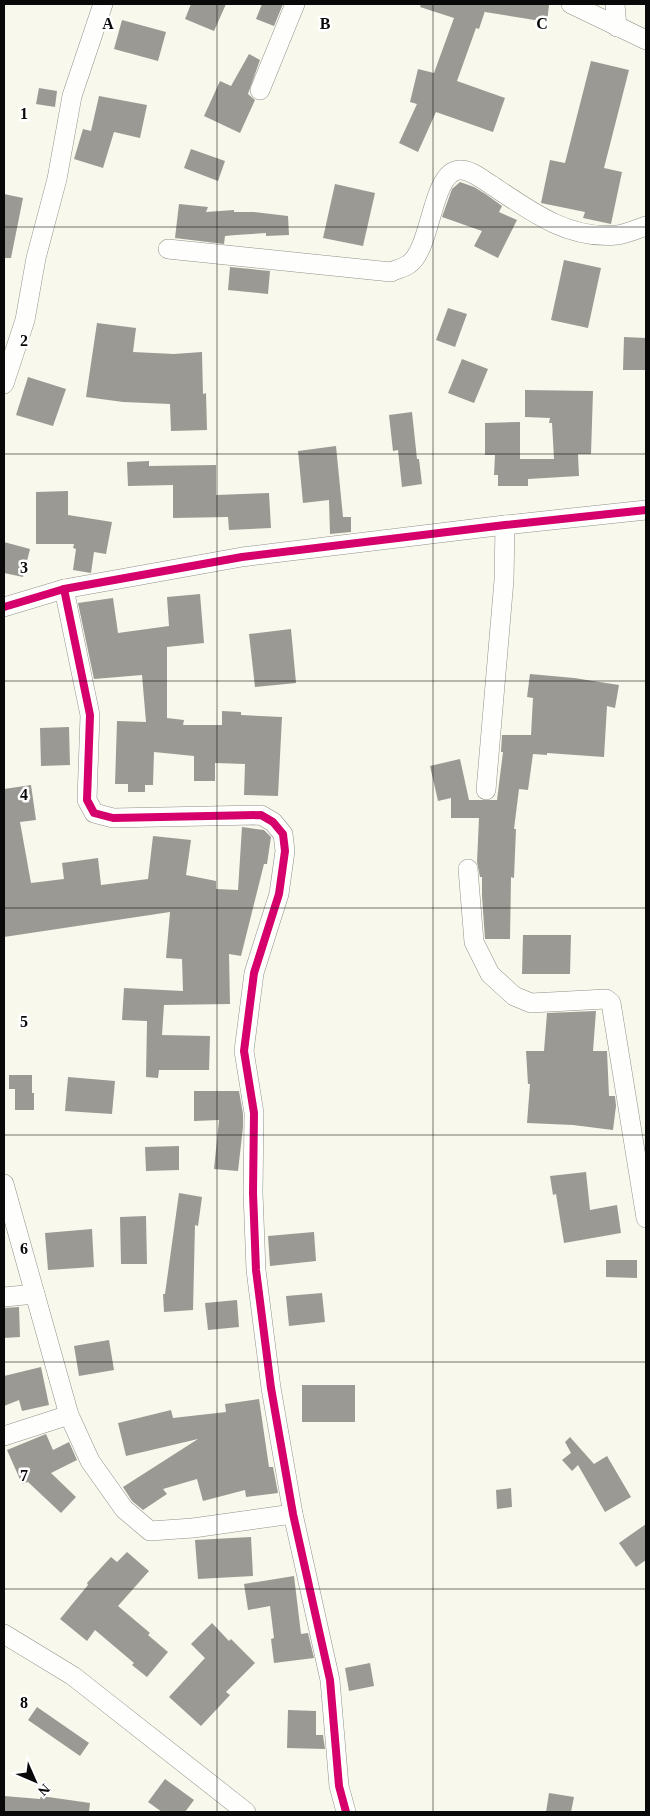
<svg xmlns="http://www.w3.org/2000/svg" width="650" height="1816" font-family="'Times New Roman',serif">
<style>
.building{fill:#9b9993}
.lines{fill:none;stroke-linecap:round;stroke-linejoin:round}
.minor-casing{stroke:#91918b;stroke-width:20}
.minor{stroke:#fefefc;stroke-width:19}
.cycleway-casing{stroke:#fff;stroke-width:11}
.cycleway{stroke:#d6006c;stroke-width:8}
.grid{fill:none;stroke:#090909;stroke-width:1;stroke-opacity:0.55}
.grid-label{font-size:16px;text-anchor:middle;font-weight:bold;fill:#090909;stroke:#fff;stroke-width:5;stroke-linejoin:round;paint-order:stroke}
</style>
<rect width="100%" height="100%" fill="#f9f8ec"/>
<g class="building">
<polygon points="191,4 226,4 214,31 185,19"/>
<polygon points="262,4 283,4 274,26 256,19"/>
<polygon points="421,4 540,4 549,5 547,22 485,12 485,11 479,29 476,28 457,81 505,98 493,132 436,112 418,152 399,143 417,104 410,102 418,69 434,73 454,18 420,7"/>
<polygon points="122,20 166,32 158,61 114,49"/>
<polygon points="249,54 260,60 248,94 255,100 240,133 204,116 220,81 231,86"/>
<polygon points="591,61 629,70 604,168 622,172 611,224 583,218 585,212 541,203 550,160 565,163"/>
<polygon points="39,88 57,91 55,107 36,104"/>
<polygon points="99,96 147,105 140,138 114,132 103,168 74,159 83,129 91,131"/>
<polygon points="191,149 225,161 218,181 184,168"/>
<polygon points="460,182 474,187 487,195 502,206 499,212 517,220 498,258 474,246 482,231 442,217 452,189"/>
<polygon points="335,184 375,193 363,246 323,238"/>
<polygon points="4,194 23,198 11,258 4,258"/>
<polygon points="179,204 208,207 206,212 234,210 234,212 253,212 288,216 289,235 266,236 266,233 236,235 225,236 224,244 175,238"/>
<polygon points="564,260 601,268 588,328 551,320"/>
<polygon points="230,267 270,271 268,294 228,290"/>
<polygon points="448,308 467,314 455,347 436,340"/>
<polygon points="97,323 136,328 133,352 174,354 202,352 203,394 206,393 207,430 171,431 170,404 123,402 86,397"/>
<polygon points="624,337 646,338 646,370 623,370"/>
<polygon points="462,359 488,369 474,403 448,393"/>
<polygon points="28,377 66,389 53,426 16,415"/>
<polygon points="525,390 593,391 591,454 578,454 579,476 528,479 528,486 498,486 498,475 494,475 495,455 485,455 485,423 520,422 520,459 554,459 552,423 549,423 550,418 525,417"/>
<polygon points="412,412 417,459 419,459 422,484 402,487 398,450 393,451 389,415"/>
<polygon points="336,446 343,517 351,517 351,532 330,534 329,500 303,503 298,451"/>
<polygon points="149,461 149,466 216,465 216,495 269,493 271,528 229,530 228,517 173,518 173,485 128,486 127,462"/>
<polygon points="68,491 68,515 112,522 106,554 94,552 91,573 73,570 76,549 73,548 74,544 36,544 36,492"/>
<polygon points="4,542 30,549 23,577 4,573"/>
<polygon points="200,594 204,643 167,647 167,718 184,720 183,725 222,725 222,711 241,712 241,715 282,717 278,796 244,795 245,764 215,763 215,781 194,781 194,756 154,752 153,785 145,785 145,792 128,792 128,784 115,784 117,721 146,722 142,675 94,679 78,603 113,598 118,633 169,626 167,597"/>
<polygon points="291,629 296,683 255,687 249,634"/>
<polygon points="530,674 574,678 619,685 615,708 607,706 604,757 547,753 547,755 533,754 528,790 519,789 514,829 516,829 514,878 511,877 510,939 485,939 482,896 482,877 480,877 477,862 479,818 451,818 451,798 438,801 430,766 460,759 469,800 497,800 503,752 501,752 502,735 531,735 533,698 527,697"/>
<polygon points="69,727 70,765 41,766 40,728"/>
<polygon points="31,785 36,820 20,822 31,883 64,879 62,863 98,858 101,885 148,879 153,836 191,840 186,875 216,881 216,889 238,890 242,827 264,830 271,837 267,864 264,864 241,956 229,954 230,1004 164,1005 162,1035 210,1036 209,1070 159,1070 158,1078 146,1077 147,1021 122,1020 124,988 183,991 182,959 166,958 170,912 4,937 4,789"/>
<polygon points="523,935 571,935 570,974 522,974"/>
<polygon points="596,1011 593,1051 607,1051 609,1096 615,1096 616,1106 613,1130 573,1125 527,1123 530,1084 528,1084 526,1051 544,1051 547,1013"/>
<polygon points="9,1075 32,1075 32,1093 34,1093 34,1110 15,1110 15,1089 9,1089"/>
<polygon points="68,1077 115,1081 112,1114 65,1111"/>
<polygon points="194,1091 239,1091 243,1114 243,1127 238,1171 214,1169 219,1120 194,1121"/>
<polygon points="179,1146 179,1170 146,1171 145,1147"/>
<polygon points="586,1172 590,1210 617,1205 621,1233 564,1243 556,1194 553,1195 550,1176"/>
<polygon points="179,1193 202,1197 198,1226 195,1225 193,1310 164,1312 163,1294 165,1294"/>
<polygon points="146,1216 147,1264 121,1264 120,1217"/>
<polygon points="92,1229 94,1267 48,1270 45,1233"/>
<polygon points="314,1232 316,1261 270,1266 268,1236"/>
<polygon points="606,1260 637,1260 637,1278 606,1277"/>
<polygon points="322,1293 325,1322 289,1326 286,1296"/>
<polygon points="237,1300 239,1327 208,1330 205,1303"/>
<polygon points="19,1307 20,1337 4,1338 4,1308"/>
<polygon points="109,1340 114,1370 79,1376 74,1346"/>
<polygon points="41,1367 49,1405 22,1411 19,1400 4,1406 4,1376"/>
<rect x="302" y="1385" width="53" height="37"/>
<polygon points="259,1399 269,1467 273,1467 278,1493 246,1497 245,1490 203,1501 197,1479 163,1489 167,1494 143,1510 132,1501 123,1487 198,1439 126,1456 118,1423 171,1410 173,1418 226,1412 225,1404"/>
<polygon points="46,1434 53,1450 69,1442 77,1460 51,1473 76,1497 61,1513 28,1482 22,1484 7,1450"/>
<polygon points="570,1437 594,1464 607,1456 631,1497 605,1512 578,1465 572,1471 562,1460 571,1453 565,1442"/>
<polygon points="511,1488 512,1507 497,1509 496,1490"/>
<polygon points="646,1524 646,1560 636,1567 619,1543"/>
<polygon points="251,1537 253,1576 198,1579 195,1540"/>
<polygon points="127,1552 149,1571 118,1606 150,1633 148,1635 168,1652 147,1677 132,1665 134,1663 95,1630 87,1641 60,1619 88,1585 87,1583 111,1557 117,1562"/>
<polygon points="294,1576 301,1634 308,1633 314,1658 274,1663 271,1639 274,1638 270,1606 248,1610 244,1584"/>
<polygon points="212,1623 229,1641 231,1639 255,1663 226,1692 230,1695 201,1726 169,1697 205,1658 191,1644"/>
<polygon points="370,1663 374,1686 349,1691 345,1668"/>
<polygon points="37,1707 89,1743 80,1756 28,1720"/>
<polygon points="288,1710 316,1711 316,1735 323,1735 325,1749 287,1748"/>
<polygon points="165,1779 194,1800 185,1812 162,1812 148,1802"/>
<polygon points="549,1793 574,1797 571,1812 546,1812"/>
<polygon points="4,1796 40,1799 41,1796 90,1803 89,1812 4,1812"/>
</g>
<g class="lines">
<g class="minor-casing">
<g id="minor">
<polyline points="571,4 646,40"/>
<polyline points="615,4 617,27"/>
<polyline points="260,90 295,4"/>
<path d="M168 249 391 272C397 269 404 268 409 264 432 248 431 173 459 170 471 169 483 180 493 186 530 211 569 240 617 235 627 234 637 229 646 226"/>
<polyline points="4,384 25,320 36,258 57,179 72,96 103,4"/>
<polyline points="64,589 90,715 87,800 94,813 113,818 261,815 273,822 283,834 285,851 279,894 254,973 244,1051 254,1113 253,1193 256,1270 271,1388 293,1514 330,1680 339,1786 346,1812"/>
<polyline points="4,607 64,589 242,557 505,525 646,510"/>
<polyline points="486,790 504,580 505,525"/>
<polyline points="468,869 474,942 490,974 514,996 531,1003 606,999 611,1003 646,1218"/>
<polyline points="4,1184 69,1415 90,1461 124,1509 150,1531 193,1528 293,1514"/>
<polyline points="4,1297 35,1294"/>
<polyline points="4,1436 69,1415"/>
<polyline points="4,1634 73,1676 246,1812"/>
</g>
</g>
<use href="#minor" class="minor"/>
<g class="cycleway-casing">
<g id="cycleway">
<polyline points="64,589 90,715 87,800 94,813 113,818 261,815 273,822 283,834 285,851 279,894 254,973 244,1051 254,1113 253,1193 256,1270 271,1388 293,1514 330,1680 339,1786 346,1812"/>
<polyline points="4,607 64,589 242,557 505,525 646,510"/>
</g>
</g>
<use href="#cycleway" class="cycleway"/>
</g>
<path class="grid" d="M217 4V1812M433 4V1812M4 227H646M4 454H646M4 681H646M4 908H646M4 1135H646M4 1362H646M4 1589H646"/>
<g class="grid-label">
<text x="108" y="29">A</text>
<text x="325" y="29">B</text>
<text x="542" y="29">C</text>
<text x="24" y="119">1</text>
<text x="24" y="346">2</text>
<text x="24" y="573">3</text>
<text x="24" y="800">4</text>
<text x="24" y="1027">5</text>
<text x="24" y="1254">6</text>
<text x="24" y="1481">7</text>
<text x="24" y="1708">8</text>
</g>
<rect width="650" height="1816" fill="none" stroke="#090909" stroke-width="10"/>
<g transform="translate(35 1781) rotate(135)" stroke="#ffffff" stroke-width="4" paint-order="stroke">
<path d="M0-4L9 19L0 12L-9 19Z" fill="#090909"/>
<text y="-8" font-size="14" font-weight="bold" text-anchor="middle" fill="#090909">N</text>
</g>
</svg>
